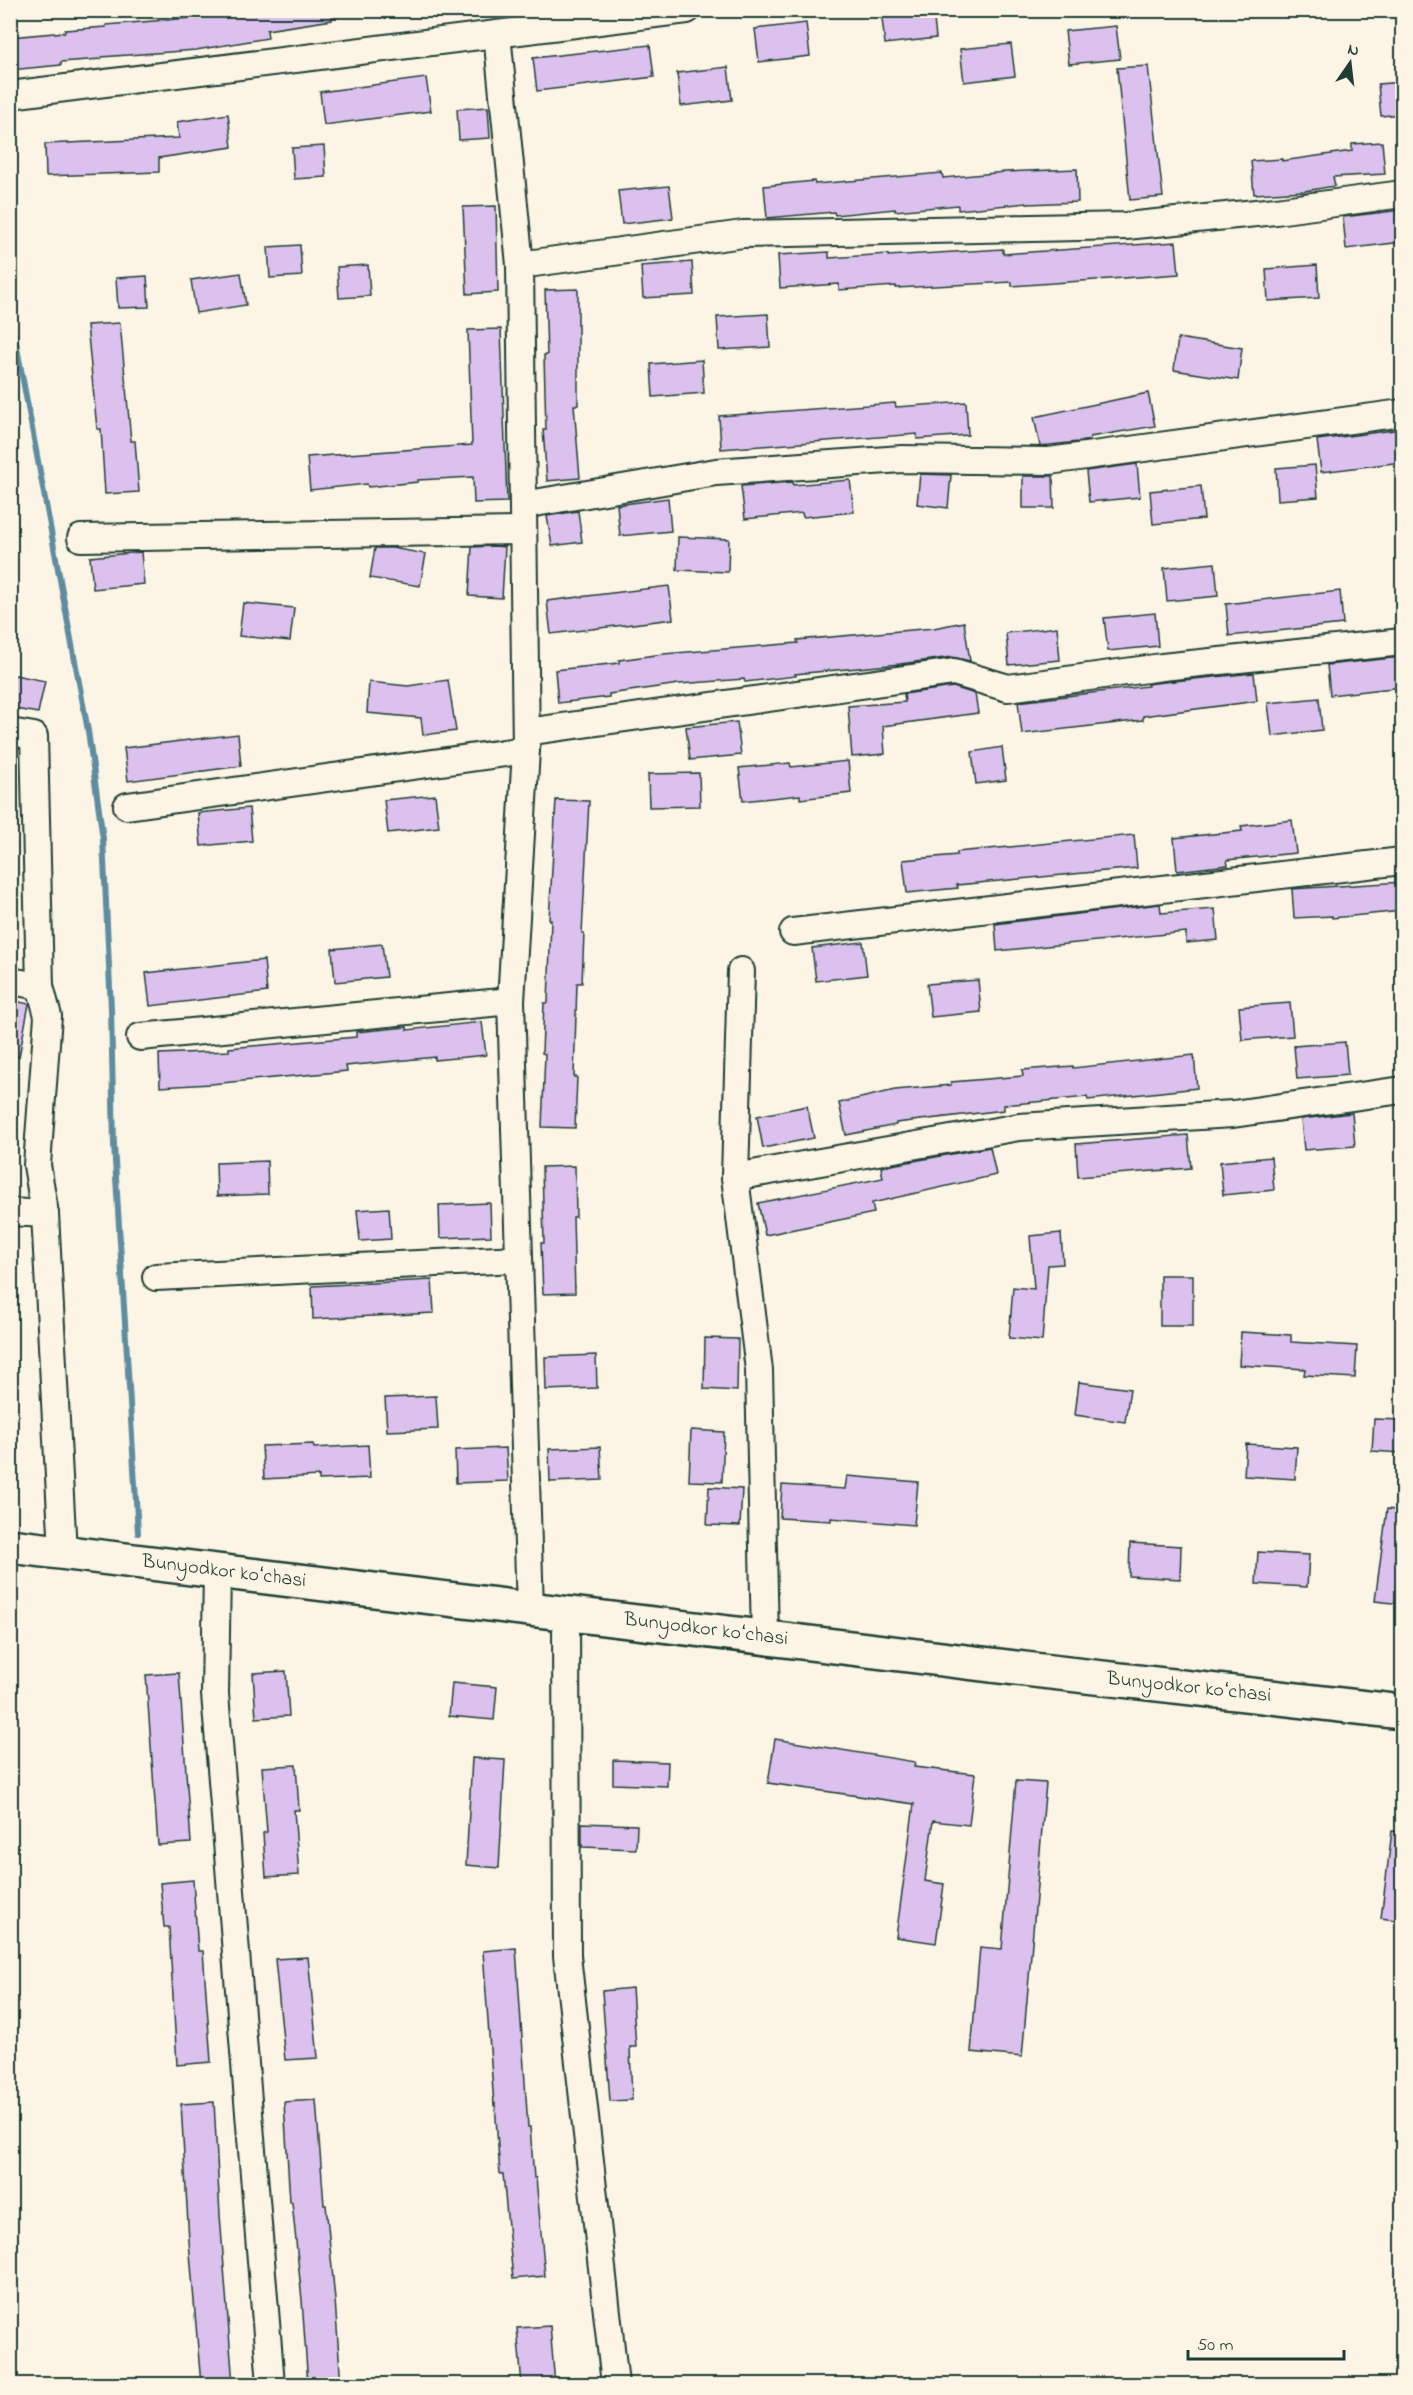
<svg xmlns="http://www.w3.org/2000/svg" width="1413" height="2395" font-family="'Indie Flower',sans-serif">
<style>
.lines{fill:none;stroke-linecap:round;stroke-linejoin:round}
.stream{stroke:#5f8ca0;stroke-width:6}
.building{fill:#dcc1ef;stroke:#1f3d34;stroke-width:1.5}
.minor-casing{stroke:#1f3d34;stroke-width:30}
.secondary-casing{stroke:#1f3d34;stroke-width:38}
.minor{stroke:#fcf5e5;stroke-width:26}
.secondary{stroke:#fcf5e5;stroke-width:33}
.labels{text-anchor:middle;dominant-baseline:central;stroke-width:4.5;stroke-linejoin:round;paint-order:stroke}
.street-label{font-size:20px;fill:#1f3d34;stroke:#fcf5e5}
</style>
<rect width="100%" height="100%" fill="#fcf5e5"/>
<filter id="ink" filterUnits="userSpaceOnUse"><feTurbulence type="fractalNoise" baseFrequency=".0167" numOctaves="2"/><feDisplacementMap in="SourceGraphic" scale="12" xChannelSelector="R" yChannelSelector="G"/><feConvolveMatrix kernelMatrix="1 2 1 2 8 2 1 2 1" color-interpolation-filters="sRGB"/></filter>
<g filter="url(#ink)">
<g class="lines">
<polyline class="stream" points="10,310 88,731 103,839 111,1009 114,1145 138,1533"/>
</g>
<g class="building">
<polygon points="230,10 332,10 332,20 267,30 268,38 196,50 101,57 101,59 61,62 61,65 10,70 10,37 65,32 65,30 106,27 106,25 213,16 213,13"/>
<polygon points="881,10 933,10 936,38 885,44"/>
<polygon points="806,23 810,56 759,62 755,29"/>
<polygon points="1116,26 1120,59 1069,64 1065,31"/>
<polygon points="1011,44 1015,76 964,82 960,49"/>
<polygon points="650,45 654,77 537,91 533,58"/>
<polygon points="1148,66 1163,197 1130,200 1117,68"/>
<polygon points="728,67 732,100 681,106 677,73"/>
<polygon points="426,78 431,111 324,125 320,92"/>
<polygon points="1402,82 1402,114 1381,116 1378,84"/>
<polygon points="488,107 490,138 459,140 457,109"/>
<polygon points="228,114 232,147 159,158 159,172 46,176 45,144 179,138 177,122"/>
<polygon points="1382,142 1385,174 1333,177 1335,186 1304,191 1254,194 1251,161 1282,159 1282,161 1352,151 1352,144"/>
<polygon points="324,146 326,177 294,179 292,148"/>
<polygon points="1077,169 1078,202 1027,204 1027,203 958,210 958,205 895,211 895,209 835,215 834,212 767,218 764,186 814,181 815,184 942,173 943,178 1005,172"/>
<polygon points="669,186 673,218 622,224 618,191"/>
<polygon points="496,206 498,292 467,294 463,207"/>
<polygon points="1402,210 1402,242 1346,249 1343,217"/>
<polygon points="1176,242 1179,274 1012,286 1012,282 896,288 896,286 839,290 839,284 780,288 778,255 829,252 829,258 888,254 888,256 1003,249 1003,254"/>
<polygon points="300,245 302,276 270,278 268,247"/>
<polygon points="692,262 694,295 643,298 641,266"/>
<polygon points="368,265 370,296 339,298 337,267"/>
<polygon points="1317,265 1319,298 1268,301 1266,269"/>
<polygon points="241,273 246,305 196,313 191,280"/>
<polygon points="147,276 149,307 118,308 116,278"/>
<polygon points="578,289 578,405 574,405 580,478 547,481 543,430 546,430 544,355 547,355 545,290"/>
<polygon points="768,314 770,347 719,350 717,317"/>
<polygon points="120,323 131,441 135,441 139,492 105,494 101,429 97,429 87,325"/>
<polygon points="501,329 507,502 474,503 473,477 418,480 418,482 368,487 367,484 310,490 307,457 472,445 468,330"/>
<polygon points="1178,338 1242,348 1238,380 1174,370"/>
<polygon points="702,360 704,393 653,397 651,364"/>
<polygon points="1148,393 1155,426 1090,437 1090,440 1078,442 1040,446 1034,417"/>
<polygon points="966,402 968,435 917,439 917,434 721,449 719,416 895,403 896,407"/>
<polygon points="1402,429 1402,462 1321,472 1317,440"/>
<polygon points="1137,464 1140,497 1089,502 1086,471"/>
<polygon points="1315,465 1318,497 1278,500 1276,468"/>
<polygon points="920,474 951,475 948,508 917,504"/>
<polygon points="1023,476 1053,476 1054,508 1023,508"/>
<polygon points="850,480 854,512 803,517 802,513 745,519 741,486 793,482 793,485"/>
<polygon points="1201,486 1204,519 1153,524 1150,491"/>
<polygon points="668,498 671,531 620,536 617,505"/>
<polygon points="578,511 582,542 552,546 547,516"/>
<polygon points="678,537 729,539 728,572 677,570"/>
<polygon points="494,546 505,547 502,598 469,596 472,547"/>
<polygon points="375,548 392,548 426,554 420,586 370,578"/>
<polygon points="141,552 144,584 93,589 90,557"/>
<polygon points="1215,563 1218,596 1167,601 1164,568"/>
<polygon points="669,586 673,619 551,634 547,601"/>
<polygon points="1340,591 1343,624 1229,636 1226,604"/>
<polygon points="243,603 294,608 290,641 239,636"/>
<polygon points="1155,613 1158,646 1108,651 1104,618"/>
<polygon points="964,622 970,661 952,657 900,664 795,674 796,676 745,682 744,679 679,684 609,694 609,697 558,703 555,670 619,663 619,660 663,654 798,643 797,640 934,628"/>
<polygon points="1057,627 1060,660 1009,665 1006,633"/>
<polygon points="1402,657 1402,687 1330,695 1327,665"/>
<polygon points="1254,673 1257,701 1143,716 1143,720 1022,734 1018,702 1148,686 1147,684 1164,682"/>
<polygon points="10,674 45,681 38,713 10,708"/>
<polygon points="448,680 456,731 423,735 421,718 367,713 369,682 408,686"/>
<polygon points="953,687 975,694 978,713 883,726 885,754 852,757 848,706 905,702 904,694"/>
<polygon points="1319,698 1322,730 1272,736 1268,703"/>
<polygon points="737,722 741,755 690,760 686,727"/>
<polygon points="238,734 241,766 128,781 124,748"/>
<polygon points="1002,747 1006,780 976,784 972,752"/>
<polygon points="848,761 851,793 800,799 800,795 743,801 739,768 790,763 791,767"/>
<polygon points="699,773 700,806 649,807 648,774"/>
<polygon points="435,795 439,827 388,833 384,800"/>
<polygon points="556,800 589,801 582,933 584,933 582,983 577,983 574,1077 577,1077 575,1128 542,1127 545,1054 542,1053 544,1003 548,1003 551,920 549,920"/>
<polygon points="249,808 252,841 201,846 198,813"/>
<polygon points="1292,820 1296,853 1227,860 1228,865 1177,871 1174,838 1242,831 1241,826"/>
<polygon points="1134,835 1137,868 957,885 958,888 907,893 903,860 957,855 957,852"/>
<polygon points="1402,882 1402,911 1332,918 1332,916 1294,918 1292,889"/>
<polygon points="1160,904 1161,913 1215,909 1218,940 1186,943 1186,932 997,951 995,924"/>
<polygon points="863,942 867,975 816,981 812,948"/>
<polygon points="382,944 386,977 335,982 332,949"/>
<polygon points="264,960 267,992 150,1006 146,973"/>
<polygon points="978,980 981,1012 931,1017 927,984"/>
<polygon points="10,1000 29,1004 19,1057 10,1056"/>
<polygon points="1290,1003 1293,1036 1242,1040 1239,1007"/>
<polygon points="482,1022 486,1055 435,1060 435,1057 346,1066 347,1071 211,1084 160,1087 159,1054 229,1051 229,1048 356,1037 356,1032 407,1027 407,1030"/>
<polygon points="1345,1042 1348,1075 1297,1079 1294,1046"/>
<polygon points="1194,1055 1197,1088 1088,1100 1087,1097 1004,1105 1004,1110 896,1123 896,1125 846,1135 839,1103 895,1090 951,1085 951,1082 1023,1076 1022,1070 1073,1066 1073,1068"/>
<polygon points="807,1106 814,1138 763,1148 757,1116"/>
<polygon points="1352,1113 1355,1146 1304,1150 1301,1119"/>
<polygon points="1188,1135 1191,1168 1078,1177 1076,1144"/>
<polygon points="990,1147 996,1175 872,1203 874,1213 765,1235 758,1203 883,1178 881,1167"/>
<polygon points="1271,1157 1274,1190 1223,1195 1220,1162"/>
<polygon points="267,1161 268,1194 217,1196 216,1163"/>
<polygon points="575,1166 576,1217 573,1217 575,1293 543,1294 541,1243 544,1243 542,1167"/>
<polygon points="490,1203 491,1236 440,1238 439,1205"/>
<polygon points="389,1208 391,1239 360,1241 357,1210"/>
<polygon points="1061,1233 1063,1264 1048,1265 1042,1341 1009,1338 1013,1287 1034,1289 1030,1236"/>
<rect x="1160" y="1275" width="33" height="51"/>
<polygon points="432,1280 434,1313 313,1319 312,1286"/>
<polygon points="1241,1332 1291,1335 1291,1342 1357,1346 1355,1378 1304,1375 1305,1369 1239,1365"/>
<polygon points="705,1338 738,1339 737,1391 704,1389"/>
<polygon points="596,1355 597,1388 546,1390 545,1357"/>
<polygon points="1079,1382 1130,1389 1125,1422 1075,1415"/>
<polygon points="436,1396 438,1429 387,1431 385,1398"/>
<polygon points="1374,1419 1402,1420 1402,1453 1372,1451"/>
<polygon points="691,1430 724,1432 722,1482 689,1481"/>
<polygon points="313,1444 314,1448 368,1445 370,1478 319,1480 319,1476 264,1479 262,1446"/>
<polygon points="1246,1444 1297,1447 1295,1479 1244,1476"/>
<polygon points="600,1447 602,1480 550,1482 549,1449"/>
<polygon points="506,1448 508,1481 456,1483 455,1450"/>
<polygon points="847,1476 918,1482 914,1525 831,1518 831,1521 780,1518 782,1485 845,1489"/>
<polygon points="709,1487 742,1489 740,1526 707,1525"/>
<polygon points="1387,1509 1402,1511 1402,1604 1375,1601"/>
<polygon points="1130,1543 1181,1546 1180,1579 1129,1576"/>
<polygon points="1258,1552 1309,1555 1307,1587 1256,1584"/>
<polygon points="286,1671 289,1716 256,1718 253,1673"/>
<polygon points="179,1673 191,1843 158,1845 146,1675"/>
<polygon points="452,1683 497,1687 494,1720 449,1716"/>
<polygon points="775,1739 915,1762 914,1767 975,1774 969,1825 933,1821 925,1881 944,1884 936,1943 896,1937 914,1804 768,1783"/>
<polygon points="472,1758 505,1760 499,1868 466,1865"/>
<polygon points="613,1760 668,1762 667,1786 613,1784"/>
<polygon points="296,1765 299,1810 294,1810 299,1875 266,1877 263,1833 267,1832 262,1767"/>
<polygon points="1016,1781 1046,1783 1022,2057 971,2052 980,1947 1002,1949"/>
<polygon points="582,1823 637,1825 636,1849 582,1847"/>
<polygon points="1392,1831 1402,1832 1402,1921 1381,1918"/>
<polygon points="193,1880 198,1951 203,1951 211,2062 177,2065 169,1927 164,1927 160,1883"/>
<polygon points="516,1948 528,2127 530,2127 534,2178 536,2178 545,2276 513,2279 503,2174 500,2174 495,2104 494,2105 483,1951"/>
<polygon points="308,1957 318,2058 285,2060 275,1959"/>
<polygon points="632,1988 636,2047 630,2047 632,2100 610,2101 602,1991"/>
<polygon points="316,2100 324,2205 326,2205 335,2300 341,2385 308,2385 302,2300 292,2202 290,2202 284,2102"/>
<polygon points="214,2102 220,2215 233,2385 201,2385 189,2241 181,2104"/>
<polygon points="550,2326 555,2385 522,2385 517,2328"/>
</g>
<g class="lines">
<g class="minor-casing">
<g id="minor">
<polyline points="497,34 520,265 526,750 511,1001 530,1609"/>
<polyline points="10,95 687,10"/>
<polyline points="520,265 743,234 1126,226 1276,211 1402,194"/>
<polyline points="523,505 716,472 902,459 1049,461 1402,413"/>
<polyline points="81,538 523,531"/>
<polyline points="10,732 34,736 40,986 48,1016 37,1165 45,1214 63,1552"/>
<polyline points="526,732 954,672 1008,688 1162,667 1402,642"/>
<polyline points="127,806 526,750"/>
<polyline points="793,932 1402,861"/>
<polyline points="741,971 735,1177 759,1370 765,1638"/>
<polyline points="10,981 40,986"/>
<polyline points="140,1037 511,1001"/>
<polyline points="735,1177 1019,1127 1233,1114 1402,1090"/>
<polyline points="10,1212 45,1214"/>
<polyline points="156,1277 519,1259"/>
<polyline points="217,1571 215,1694 271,2384"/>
<polyline points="566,1613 567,1956 615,2384"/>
</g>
</g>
<g class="secondary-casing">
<polyline id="secondary" points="10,1546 1033,1670 1402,1712"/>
</g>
<use href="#minor" class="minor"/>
<use href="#secondary" class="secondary"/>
</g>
</g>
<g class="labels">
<g class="street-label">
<text transform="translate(224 1572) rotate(7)">Bunyodkor koʻchasi</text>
<text transform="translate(706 1630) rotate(7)">Bunyodkor koʻchasi</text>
<text transform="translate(1189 1688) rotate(6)">Bunyodkor koʻchasi</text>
</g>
</g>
<rect width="1413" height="2395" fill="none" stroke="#fcf5e5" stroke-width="36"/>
<rect x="18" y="18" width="1377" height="2359" fill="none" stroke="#1f3d34" stroke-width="2" filter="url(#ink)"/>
<g transform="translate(1350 63) rotate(14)" stroke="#fcf5e5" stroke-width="4.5" paint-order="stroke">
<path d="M0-4.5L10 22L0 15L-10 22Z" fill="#1f3d34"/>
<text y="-9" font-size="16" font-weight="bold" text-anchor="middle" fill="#1f3d34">N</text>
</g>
<path d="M1188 2350v9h156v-9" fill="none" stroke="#1f3d34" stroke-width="3"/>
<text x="1197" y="2350" font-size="18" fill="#1f3d34" stroke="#fcf5e5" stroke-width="4.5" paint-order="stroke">50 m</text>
</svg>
